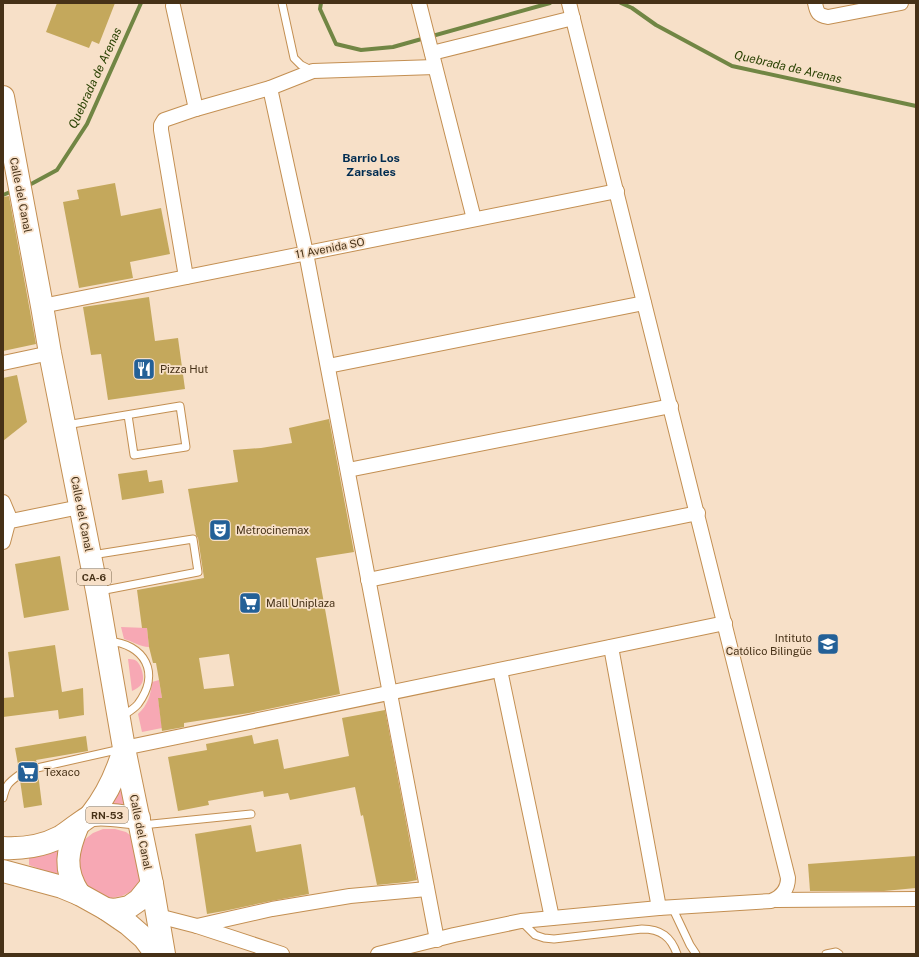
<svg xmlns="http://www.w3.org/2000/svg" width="919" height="957" font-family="'Public Sans',sans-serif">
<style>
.green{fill:#f7a8b4}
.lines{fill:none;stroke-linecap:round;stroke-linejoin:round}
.stream{stroke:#718644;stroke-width:4}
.building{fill:#c4a85c;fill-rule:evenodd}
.lane-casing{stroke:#c38f52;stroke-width:9}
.street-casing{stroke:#c38f52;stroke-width:16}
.primary-casing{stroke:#c38f52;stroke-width:24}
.highway-casing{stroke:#c38f52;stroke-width:24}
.lane{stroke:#fff;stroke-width:7}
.street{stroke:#fff;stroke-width:14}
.primary{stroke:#fff;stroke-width:22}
.highway{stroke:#fff;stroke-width:22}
.labels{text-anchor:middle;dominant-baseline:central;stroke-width:3.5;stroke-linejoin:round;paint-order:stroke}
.shield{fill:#f7e0c8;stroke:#7b664c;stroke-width:1}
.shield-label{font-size:10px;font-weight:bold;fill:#463117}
.street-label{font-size:11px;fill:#463117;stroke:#f7e0c8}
.poi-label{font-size:11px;fill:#463117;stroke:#f7e0c8;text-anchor:start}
.water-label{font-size:12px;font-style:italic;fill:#2a4203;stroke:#f7e0c8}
.neighbourhood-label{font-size:12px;font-weight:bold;fill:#002c51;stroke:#f7e0c8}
</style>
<rect width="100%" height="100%" fill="#f7e0c8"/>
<g class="green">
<path d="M121 627 147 628 149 647C140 647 132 641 124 639Z"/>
<path d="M128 659C130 659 133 659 135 660 141 663 145 677 142 683 140 687 136 689 132 691Z"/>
<path d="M159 680 162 698H158L162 728 142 732 138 714C148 705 151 694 152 682Z"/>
<polygon points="125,775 131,806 105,808"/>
<polygon points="103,829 115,829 126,832 135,839 144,871 140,882 132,891 122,896 111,898 100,897 81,883 78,850 84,840 93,833"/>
<polygon points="62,845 62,877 29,865 29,857"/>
</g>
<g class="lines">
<g class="stream">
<polyline points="321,3 320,9 336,44 361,50 393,47 550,3"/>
<polyline points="621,3 632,8 656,25 732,66 916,106"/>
<polyline points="27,186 33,183 57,170 87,124 141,3"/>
<polyline points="3,195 15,190"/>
</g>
</g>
<g class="building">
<polygon points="57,3 115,3 99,44 92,41 89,48 46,32"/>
<polygon points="115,183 121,216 161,208 170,254 130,262 133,278 79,288 63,202 79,199 77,190"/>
<polygon points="9,196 36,344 3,351 3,197"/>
<polygon points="149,297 155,341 178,338 185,389 108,400 101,354 91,355 83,307"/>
<polygon points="17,375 27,422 3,441 3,378"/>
<path d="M329 419 354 552 316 558 340 694 249 713 184 723V727L162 731 158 698H162L159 680 156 663H153L149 647 147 628H142L137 590 204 578 198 538 196 535 188 489 238 482 233 450 261 448 292 443 289 428ZM229 654 234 686 204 689 199 658Z"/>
<polygon points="147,470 149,482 162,480 164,493 122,500 118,474"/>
<polygon points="60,556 69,610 24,618 15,564"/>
<polygon points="55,645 62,692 83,688 84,715 59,719 58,710 3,717 3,698 14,697 8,652"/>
<polygon points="385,710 417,880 407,882 377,885 363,815 361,816 355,787 290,800 288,793 264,797 263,791 208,801 209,805 178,811 168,757 207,750 206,744 252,735 254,744 278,739 284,769 349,756 342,718"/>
<polygon points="86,736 88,751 36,760 37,763 33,765 32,769 34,772 38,773 42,805 24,808 20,780 23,777 24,774 21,771 19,770 15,748"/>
<polygon points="251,825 256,852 301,844 309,894 271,901 224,911 207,914 195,834"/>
<polygon points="916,856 916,888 884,891 810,891 808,864"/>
</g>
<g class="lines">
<g class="lane-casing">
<g id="lane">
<polyline points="282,3 294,58 301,65 313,71"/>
<polyline points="66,425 180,406 186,447 134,455 128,415"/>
<polyline points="92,555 193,539 198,572 100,591"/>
<path d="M108 641C145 644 161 673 138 704 134 709 127 713 121 717"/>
<polyline points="37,768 121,749"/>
<path d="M3 798C6 785 8 783 19 775"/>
<polyline points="142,825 251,814"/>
<polyline points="672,907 690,945 696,954"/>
<path d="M521 921 535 935 544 938 554 939 642 929C661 929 671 937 677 954"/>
<polyline points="826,954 836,952 839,954"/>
</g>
</g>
<g class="street-casing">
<g id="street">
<polyline points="419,3 474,219"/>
<path d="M815 3C817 13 818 15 828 17L901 3"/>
<polyline points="173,6 196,109"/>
<polyline points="432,53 573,18"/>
<polyline points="270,88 306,253 437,940"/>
<polyline points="186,277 161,130 161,125 164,120 196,109 270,88 313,71 435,67"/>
<polyline points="42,306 617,191"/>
<polyline points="3,363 50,353"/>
<polyline points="328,366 644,303"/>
<polyline points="348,470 671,406"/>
<polyline points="3,502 11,521"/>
<polyline points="3,542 8,523 11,521 80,507"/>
<polyline points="368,580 698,513"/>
<polyline points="611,647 659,908"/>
<polyline points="500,670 552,918"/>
<polyline points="124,748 725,623"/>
<polyline points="776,900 916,899"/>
<polyline points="158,916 197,926 282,954"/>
<polyline points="197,926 272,909 350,896 427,889"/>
<path d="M378 954 454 935 521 921 659 908 771 901C782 897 788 889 788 878L569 3"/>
</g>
</g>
<g class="primary-casing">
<g id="primary">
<path d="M78 825C67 851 63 869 79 894"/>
<path d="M3 848C21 849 43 846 60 837 68 833 87 816 93 815 108 813 124 817 139 818"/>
<polyline points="3,871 62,887 79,894 106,909 114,910 129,907 139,900 152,884"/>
</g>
</g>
<g class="highway-casing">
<g id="highway">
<polyline points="3,97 42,306 50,353 97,591 124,748 152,884 164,954"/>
<path d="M91 815C107 795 117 773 124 749"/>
<polyline points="106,909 128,924 144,938 156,954"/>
</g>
</g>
<use href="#lane" class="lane"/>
<use href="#street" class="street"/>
<use href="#primary" class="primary"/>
<use href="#highway" class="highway"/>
</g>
<defs>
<g id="restaurant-square" transform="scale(1.15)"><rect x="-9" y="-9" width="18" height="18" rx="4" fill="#236097" stroke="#f7e0c8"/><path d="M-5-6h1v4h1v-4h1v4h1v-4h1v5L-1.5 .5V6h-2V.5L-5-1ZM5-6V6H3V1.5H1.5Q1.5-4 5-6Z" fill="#fff"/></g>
<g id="theatre-square" transform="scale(1.15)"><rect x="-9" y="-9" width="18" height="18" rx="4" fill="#236097" stroke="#f7e0c8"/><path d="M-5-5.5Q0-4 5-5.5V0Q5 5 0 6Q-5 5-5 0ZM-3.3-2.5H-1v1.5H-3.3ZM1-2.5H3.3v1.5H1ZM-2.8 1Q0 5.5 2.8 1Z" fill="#fff"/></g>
<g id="supermarket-square" transform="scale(1.15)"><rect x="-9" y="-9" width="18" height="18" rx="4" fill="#236097" stroke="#f7e0c8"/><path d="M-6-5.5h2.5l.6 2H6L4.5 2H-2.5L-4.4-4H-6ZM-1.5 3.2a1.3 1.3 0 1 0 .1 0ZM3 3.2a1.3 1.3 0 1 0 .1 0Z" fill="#fff"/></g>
<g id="school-square" transform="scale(1.15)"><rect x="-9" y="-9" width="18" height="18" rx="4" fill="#236097" stroke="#f7e0c8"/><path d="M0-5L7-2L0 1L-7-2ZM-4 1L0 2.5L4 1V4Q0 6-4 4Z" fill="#fff"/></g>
</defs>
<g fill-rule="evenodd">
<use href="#restaurant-square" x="144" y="369"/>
<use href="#theatre-square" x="220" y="530"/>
<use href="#supermarket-square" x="250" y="603"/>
<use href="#school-square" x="828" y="644"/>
<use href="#supermarket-square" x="28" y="772"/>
</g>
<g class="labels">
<g class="shield">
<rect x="77" y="569" width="34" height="16" rx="3"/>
<rect x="86" y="807" width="42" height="16" rx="3"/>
</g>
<g class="shield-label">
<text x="94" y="577">CA-6</text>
<text x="107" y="815">RN-53</text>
</g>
<g class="street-label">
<text transform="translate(21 195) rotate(79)">Calle del Canal</text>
<text transform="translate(330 248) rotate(-11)">11 Avenida SO</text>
<text transform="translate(82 514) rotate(79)">Calle del Canal</text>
<text transform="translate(141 832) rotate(79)">Calle del Canal</text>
</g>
<g class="poi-label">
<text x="160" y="369">Pizza Hut</text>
<text x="236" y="530">Metrocinemax</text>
<text x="266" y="603">Mall Uniplaza</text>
<text x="812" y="638" text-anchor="end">Intituto<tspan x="812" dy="13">Católico Bilingüe</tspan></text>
<text x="44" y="772">Texaco</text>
</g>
<g class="water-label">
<text transform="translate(788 67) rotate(13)">Quebrada de Arenas</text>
<text transform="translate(95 78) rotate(-65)">Quebrada de Arenas</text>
</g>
<g class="neighbourhood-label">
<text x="371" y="158">Barrio Los<tspan x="371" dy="14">Zarsales</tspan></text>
</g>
</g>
<rect width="919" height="957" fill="none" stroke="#463117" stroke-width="8"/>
</svg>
